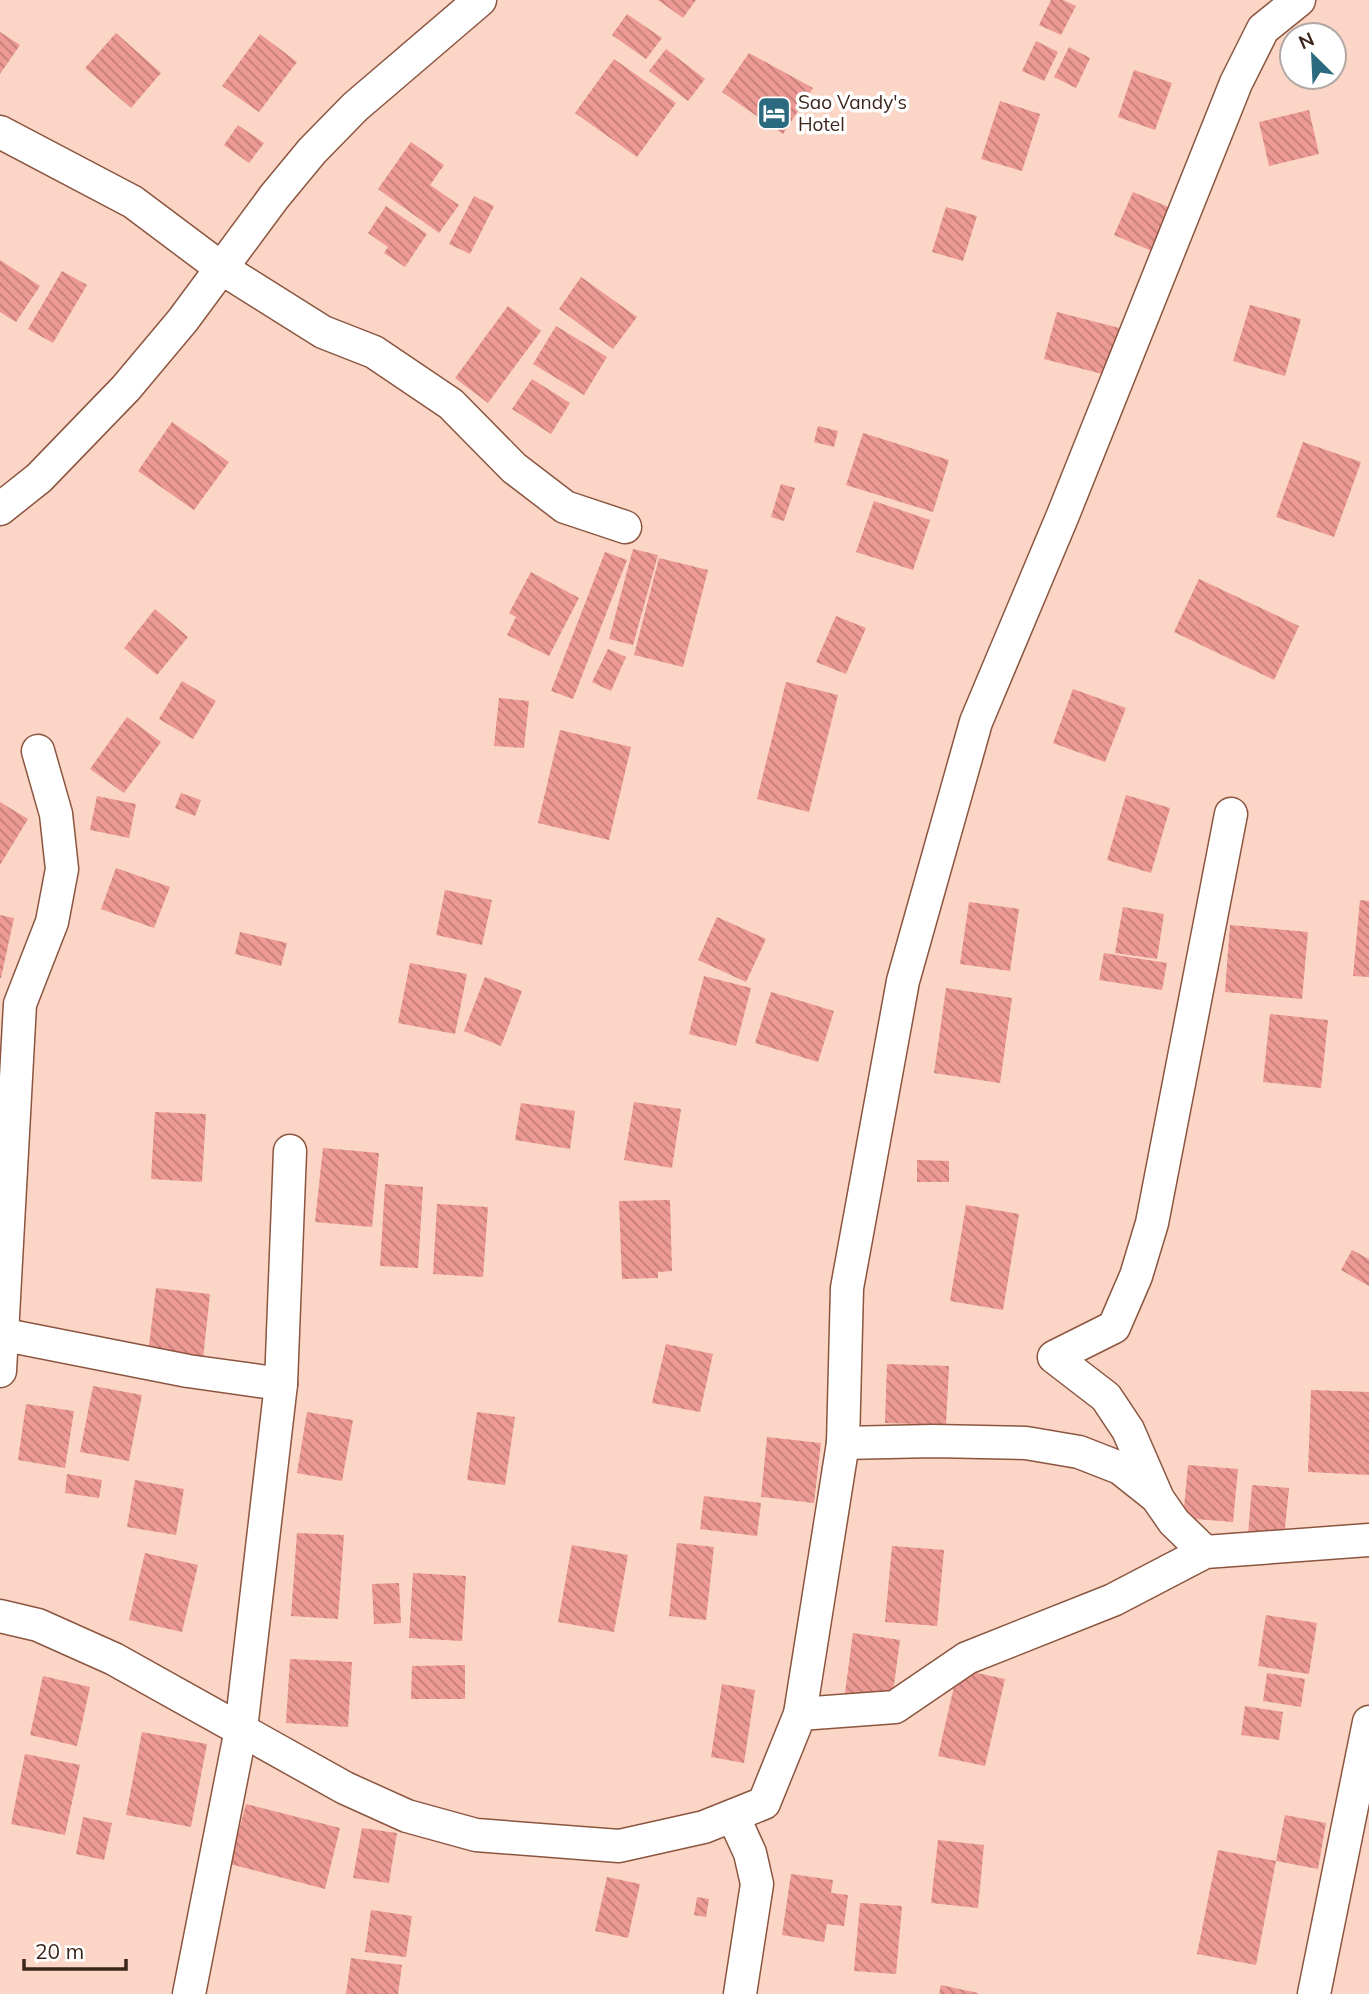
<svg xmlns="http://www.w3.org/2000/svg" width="1369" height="1994" font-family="Mulish,sans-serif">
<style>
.building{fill:url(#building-back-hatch)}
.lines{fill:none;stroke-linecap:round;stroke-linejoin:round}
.street-casing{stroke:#8b553f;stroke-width:35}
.street{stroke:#fff;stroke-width:32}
.labels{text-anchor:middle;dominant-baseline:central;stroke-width:7;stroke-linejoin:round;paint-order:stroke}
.poi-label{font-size:19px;fill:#3c251b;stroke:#fff;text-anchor:start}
</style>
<defs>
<pattern id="building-back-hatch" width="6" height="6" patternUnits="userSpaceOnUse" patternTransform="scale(1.75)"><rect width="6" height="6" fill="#ed9994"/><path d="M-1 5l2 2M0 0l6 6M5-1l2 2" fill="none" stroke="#c17d78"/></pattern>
</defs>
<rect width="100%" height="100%" fill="#fbd5c5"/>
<g class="building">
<polygon points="658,0 696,0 683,18"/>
<polygon points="1051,0 1063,0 1076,6 1061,35 1039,25"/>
<polygon points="627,14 662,38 646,59 612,35"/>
<polygon points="0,32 20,45 0,74"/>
<polygon points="116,33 161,73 131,108 85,68"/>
<polygon points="260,34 297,62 259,112 222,86"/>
<polygon points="1036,41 1058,52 1044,81 1022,71"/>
<polygon points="1069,47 1090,58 1076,88 1054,77"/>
<polygon points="666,49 705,79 688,101 649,71"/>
<polygon points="749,53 813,88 783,134 722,92"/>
<polygon points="614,59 676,103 637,157 575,113"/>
<polygon points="1134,70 1172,83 1155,130 1118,117"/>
<polygon points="1000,101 1040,114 1022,171 981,159"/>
<polygon points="1309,110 1319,154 1269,166 1259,122"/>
<polygon points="238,125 264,143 249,163 224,145"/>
<polygon points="411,142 444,165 430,185 459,205 439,233 378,189"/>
<polygon points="1133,192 1173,209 1154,252 1114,235"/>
<polygon points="474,196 494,206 470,254 449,244"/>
<polygon points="386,206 427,234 405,267 384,253 388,247 368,233"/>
<polygon points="946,207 977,216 963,261 932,252"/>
<polygon points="0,260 40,286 16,322 0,312"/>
<polygon points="62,271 87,285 53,343 28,329"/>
<polygon points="581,277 637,317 613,349 559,309"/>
<polygon points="1250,305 1301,319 1285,376 1233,361"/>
<polygon points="508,306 541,331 488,403 455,378"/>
<polygon points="1057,312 1127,330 1114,377 1044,359"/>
<polygon points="556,326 607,357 584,395 533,364"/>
<polygon points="532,379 570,403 551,434 512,409"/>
<polygon points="172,422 229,462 194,510 138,471"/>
<polygon points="818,426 838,431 834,447 814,442"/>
<polygon points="863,433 949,460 933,512 846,485"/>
<polygon points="1303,442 1361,462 1334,537 1276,517"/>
<polygon points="781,484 795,488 784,521 771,517"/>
<polygon points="874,501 930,520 913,570 856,552"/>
<polygon points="633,549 658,555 633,645 609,639"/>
<polygon points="605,552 627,560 573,699 551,691"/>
<polygon points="659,558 708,570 683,667 634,655"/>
<polygon points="531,572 579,598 549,656 507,635 516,617 509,613"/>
<polygon points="1199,579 1299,626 1274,680 1174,632"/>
<polygon points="155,609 188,637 157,675 124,648"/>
<polygon points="836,616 866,628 846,674 816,662"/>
<polygon points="608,649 626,657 611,691 592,682"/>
<polygon points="182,681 216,701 193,739 159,719"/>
<polygon points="786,682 838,695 809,812 757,799"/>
<polygon points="1073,689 1126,708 1105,762 1053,743"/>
<polygon points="499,698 529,701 524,748 494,746"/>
<polygon points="127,717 161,742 124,793 90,769"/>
<polygon points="560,730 631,747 609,840 538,823"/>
<polygon points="181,793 201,800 195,816 175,808"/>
<polygon points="1126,795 1170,808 1151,873 1107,860"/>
<polygon points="97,796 136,804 129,838 90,830"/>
<polygon points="0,802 28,819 0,865"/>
<polygon points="116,868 170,887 154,928 101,909"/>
<polygon points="445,890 492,900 482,945 436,935"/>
<polygon points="1360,900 1369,901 1369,977 1353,976"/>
<polygon points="969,902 1019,909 1010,971 960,964"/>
<polygon points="1123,907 1164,914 1157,959 1115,953"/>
<polygon points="0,915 14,918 1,978 0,978"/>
<polygon points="717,917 766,939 746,982 698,960"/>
<polygon points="1230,925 1308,932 1302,999 1225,992"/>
<polygon points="240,932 287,943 281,966 235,954"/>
<polygon points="1104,953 1167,963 1162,990 1099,980"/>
<polygon points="410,963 467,974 455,1034 398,1023"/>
<polygon points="704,976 751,988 736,1046 689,1034"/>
<polygon points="485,977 522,991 501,1046 464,1031"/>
<polygon points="946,988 1012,998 1000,1083 934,1073"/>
<polygon points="771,992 834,1011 818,1062 755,1043"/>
<polygon points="1270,1014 1328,1020 1321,1088 1263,1082"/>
<polygon points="634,1102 681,1109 672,1168 624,1160"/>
<polygon points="521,1103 575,1111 570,1149 515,1140"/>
<polygon points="155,1112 206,1114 202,1182 151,1179"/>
<polygon points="323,1148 379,1153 372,1227 315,1222"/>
<polygon points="917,1160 949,1161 949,1182 917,1182"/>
<polygon points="385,1184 423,1187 418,1268 380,1266"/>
<polygon points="670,1200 672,1271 658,1272 658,1278 622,1279 619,1201"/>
<polygon points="437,1204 488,1207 483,1277 433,1274"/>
<polygon points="966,1205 1019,1214 1003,1310 950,1301"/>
<polygon points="1352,1250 1369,1259 1369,1286 1341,1270"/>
<polygon points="156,1288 210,1294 203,1359 148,1354"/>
<polygon points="666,1344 713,1354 700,1412 652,1403"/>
<polygon points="887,1364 949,1366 946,1425 885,1423"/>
<polygon points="93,1386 142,1395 129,1461 80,1452"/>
<polygon points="1311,1390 1369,1392 1369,1475 1308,1472"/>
<polygon points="26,1404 74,1411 65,1468 18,1460"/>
<polygon points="307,1412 353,1420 342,1481 297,1473"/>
<polygon points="477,1412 515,1417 505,1485 467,1480"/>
<polygon points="767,1437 821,1443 814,1503 761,1497"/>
<polygon points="1188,1465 1238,1469 1233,1522 1183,1518"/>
<polygon points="67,1474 102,1480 99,1498 65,1493"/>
<polygon points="135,1480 184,1489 176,1535 127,1527"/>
<polygon points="1252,1485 1289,1488 1284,1539 1248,1535"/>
<polygon points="704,1496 761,1503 757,1536 700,1529"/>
<polygon points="297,1533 344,1535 338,1619 291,1616"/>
<polygon points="677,1543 714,1547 706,1620 669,1616"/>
<polygon points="572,1545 628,1555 614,1632 558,1622"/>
<polygon points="892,1546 944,1550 937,1626 885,1622"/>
<polygon points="145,1553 198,1565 182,1632 129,1620"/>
<polygon points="413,1573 466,1576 462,1641 409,1638"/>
<polygon points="399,1583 401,1623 374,1624 372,1584"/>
<polygon points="1266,1615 1317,1623 1309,1674 1258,1666"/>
<polygon points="853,1633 900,1640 892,1700 845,1693"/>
<polygon points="290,1659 352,1662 348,1727 286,1723"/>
<polygon points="465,1665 465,1699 411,1699 412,1666"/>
<polygon points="958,1669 1005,1679 985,1766 938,1756"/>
<polygon points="1267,1673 1305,1679 1301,1707 1263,1701"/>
<polygon points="43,1676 90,1687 77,1746 30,1735"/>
<polygon points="722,1684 755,1690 744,1763 711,1757"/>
<polygon points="1245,1706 1283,1712 1279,1740 1241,1735"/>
<polygon points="142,1732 207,1744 191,1827 126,1815"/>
<polygon points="25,1754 80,1765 65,1835 11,1824"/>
<polygon points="246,1804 340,1828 325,1889 230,1864"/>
<polygon points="1285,1815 1326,1823 1318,1869 1276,1861"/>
<polygon points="83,1817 112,1823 104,1860 76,1854"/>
<polygon points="362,1828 397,1833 389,1883 353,1878"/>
<polygon points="938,1840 984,1845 978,1908 931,1903"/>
<polygon points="1218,1850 1276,1861 1256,1965 1197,1954"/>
<polygon points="791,1874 833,1880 831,1893 848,1895 844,1926 827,1924 824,1942 782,1935"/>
<polygon points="607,1877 640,1884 628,1938 595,1931"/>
<polygon points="697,1897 709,1899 706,1917 694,1915"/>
<polygon points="860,1903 902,1906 896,1974 854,1971"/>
<polygon points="371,1910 412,1916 406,1957 365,1952"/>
<polygon points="351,1958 402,1965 398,1994 346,1994"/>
<polygon points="941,1985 978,1993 978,1994 939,1994"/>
</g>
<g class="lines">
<g class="street-casing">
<g id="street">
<polyline points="0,132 133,202 221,268 323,332 374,352 451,404 514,468 565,507 625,527"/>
<polyline points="0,509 39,478 126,388 183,320 274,197 312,151 355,107 480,0"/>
<polyline points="0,1334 188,1371 281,1384"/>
<polyline points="0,1371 20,1004 52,922 62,869 56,814 38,751"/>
<polyline points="843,1443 933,1441 1026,1443 1079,1452 1120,1468 1154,1495"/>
<polyline points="1205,1552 1174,1522 1158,1499 1128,1430 1106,1397 1054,1357 1114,1327 1136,1276 1152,1223 1231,814"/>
<polyline points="0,1616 38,1625 114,1659 345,1788 407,1816 476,1835 619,1846 704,1827 764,1803 800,1714 895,1707 967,1658 1113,1600 1205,1552 1369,1540"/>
<polyline points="800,1714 843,1443 847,1288 903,981 976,722 1063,515 1236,83 1263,29 1299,0"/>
<polyline points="733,1816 750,1853 757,1884 740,1994"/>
<polyline points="189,1994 241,1729 281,1384 290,1151"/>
<polyline points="1314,1994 1369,1722"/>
</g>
</g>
<use href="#street" class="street"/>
</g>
<defs>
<g id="hotel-square" transform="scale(1.75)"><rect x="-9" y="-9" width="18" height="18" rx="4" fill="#2b6a7f" stroke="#fff"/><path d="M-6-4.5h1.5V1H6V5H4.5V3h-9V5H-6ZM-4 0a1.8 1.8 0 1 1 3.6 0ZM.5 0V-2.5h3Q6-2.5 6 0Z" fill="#fff"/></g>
</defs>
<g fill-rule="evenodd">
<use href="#hotel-square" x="774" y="113"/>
</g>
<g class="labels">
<g class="poi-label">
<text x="798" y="102">Sao Vandy's<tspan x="798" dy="22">Hotel</tspan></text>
</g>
</g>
<g transform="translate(1313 56) rotate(336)"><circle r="33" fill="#ffffff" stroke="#b1a8a4" stroke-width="2"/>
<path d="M0-5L12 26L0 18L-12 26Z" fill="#2b6a7f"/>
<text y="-10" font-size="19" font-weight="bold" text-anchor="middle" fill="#3c251b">N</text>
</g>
<path d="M24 1959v10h102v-10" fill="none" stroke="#3c251b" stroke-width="3.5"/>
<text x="35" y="1959" font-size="21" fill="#3c251b" stroke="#ffffff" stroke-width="5" paint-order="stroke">20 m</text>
</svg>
